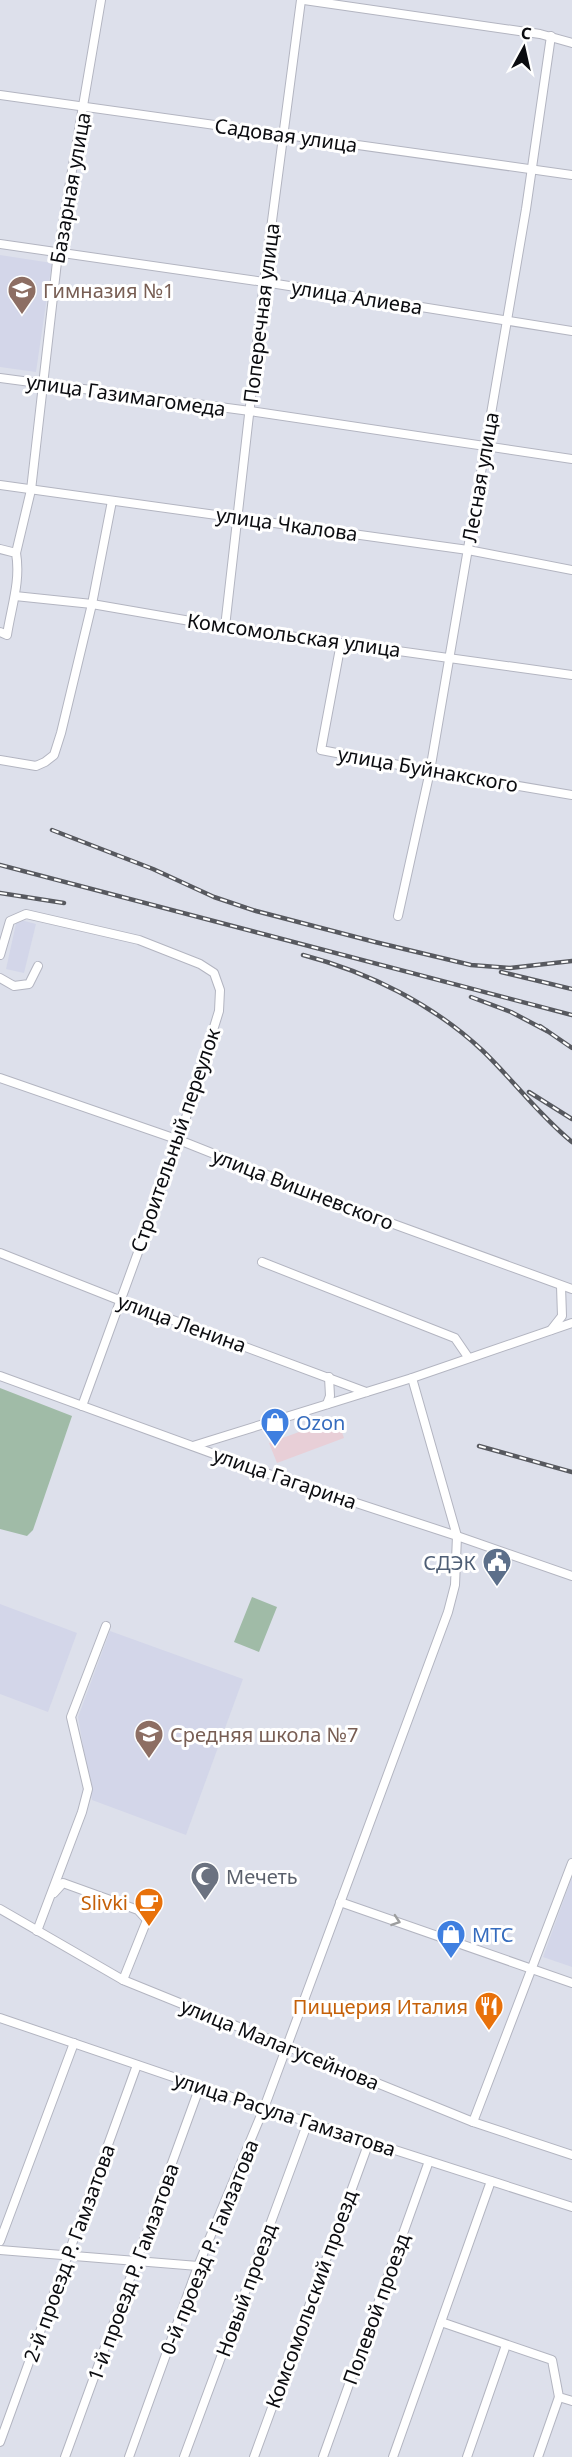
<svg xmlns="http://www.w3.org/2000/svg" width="572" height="2457" font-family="'Noto Sans',sans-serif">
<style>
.commercial{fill:#e8cfd7}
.built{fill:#d3d6e9}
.green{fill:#a0bba7}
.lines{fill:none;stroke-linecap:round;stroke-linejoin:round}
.minor-casing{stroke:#b3b5c1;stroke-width:10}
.minor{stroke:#fff;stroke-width:8}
.rail-casing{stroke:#57595f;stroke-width:4.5}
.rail{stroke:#fff;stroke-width:2;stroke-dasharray:7;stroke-linecap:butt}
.oneway{stroke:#9d9e9f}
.labels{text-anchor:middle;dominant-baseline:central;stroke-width:6;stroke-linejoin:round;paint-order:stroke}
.street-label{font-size:20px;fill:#0b0c10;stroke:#fff}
.education-label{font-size:20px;fill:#785e54;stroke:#fff;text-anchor:start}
.shop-label{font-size:20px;fill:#366cbe;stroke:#fff;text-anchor:start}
.service-label{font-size:20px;fill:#4e5e75;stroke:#fff;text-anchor:end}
.worship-label{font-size:20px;fill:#5b616d;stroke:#fff;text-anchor:start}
.food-label{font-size:20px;fill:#c56008;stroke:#fff;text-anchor:end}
</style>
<rect width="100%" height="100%" fill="#dde0eb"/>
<polygon class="commercial" points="337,1418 344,1438 277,1463 269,1443"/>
<g class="built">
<polygon points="0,255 52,263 36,372 0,367"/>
<polygon points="17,919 36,924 24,973 6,969"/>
<polygon points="0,1604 77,1633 48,1712 0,1694"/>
<polygon points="110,1631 243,1679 186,1835 92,1800 78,1717"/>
<polygon points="572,1877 572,1967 543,1957"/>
</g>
<g class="green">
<polygon points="0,1388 72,1416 33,1530 27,1536 0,1529"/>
<polygon points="252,1597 277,1607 259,1652 234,1642"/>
</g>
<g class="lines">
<g class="minor-casing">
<g id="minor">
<polyline points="304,0 540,34 572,43"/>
<polyline points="0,95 572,175"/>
<polyline points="0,244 264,282 572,331"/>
<polyline points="0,378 250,411 572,459"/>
<polyline points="0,485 468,550 572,570"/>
<path d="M0 549 16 553C21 581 11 608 7 635L0 632"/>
<polyline points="16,553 31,490 58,253 101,0"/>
<polyline points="15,596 92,604 225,627 572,675"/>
<polyline points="225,627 264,282 301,0"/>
<polyline points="341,643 321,750 430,771 572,795"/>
<polyline points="0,760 36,766 45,762 54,755 61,733 92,604 112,501"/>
<polyline points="398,916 430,771 526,209 551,36"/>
<polyline points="0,955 10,921 26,914 139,940 200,964 214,973 220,990 219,1011 179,1140 82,1406"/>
<polyline points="0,978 14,986 29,984 38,966"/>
<polyline points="0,1078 179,1140 355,1210 572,1289"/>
<polyline points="0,1253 119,1300 366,1392"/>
<polyline points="262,1262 455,1338 468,1357"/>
<polyline points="551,1330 562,1316 561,1286"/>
<polyline points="0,1376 277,1477 457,1536 572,1576"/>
<polyline points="327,1404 330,1396 329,1377"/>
<polyline points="193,1446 412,1378 572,1323"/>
<polyline points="54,1893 63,1883 138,1910 147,1920 123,1980"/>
<polyline points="340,1902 572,1983"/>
<polyline points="0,1909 123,1980 473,2122 572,2155"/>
<polyline points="37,1931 82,1812 88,1789 71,1717 106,1626"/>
<polyline points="0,2018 258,2106 572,2207"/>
<polyline points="473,2122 572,1863"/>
<polyline points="0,2241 74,2043"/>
<polyline points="0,2250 198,2266"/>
<polyline points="441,2322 552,2360 559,2397 572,2401"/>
<polyline points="0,2442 137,2065"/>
<polyline points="65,2457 200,2086"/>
<polyline points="129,2457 198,2266 264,2108 448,1612 455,1585 457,1536 412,1378"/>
<polyline points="184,2457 308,2122"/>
<polyline points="254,2457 369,2142"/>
<polyline points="323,2457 429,2161"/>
<polyline points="393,2457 491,2181"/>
<polyline points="467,2457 506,2345"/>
<polyline points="538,2457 559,2397"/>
</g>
</g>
<use href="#minor" class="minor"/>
<g class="rail-casing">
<g id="rail">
<polyline points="52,830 153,869 214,897 256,911 375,942 471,965 510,968 572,961"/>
<polyline points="0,865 572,1015"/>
<polyline points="0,893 64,903"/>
<path d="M303 955C368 972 433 1004 483 1051 513 1080 539 1115 572 1142"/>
<polyline points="501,972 572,989"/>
<polyline points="471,997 511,1012 547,1031"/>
<polyline points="540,1026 572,1048"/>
<polyline points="529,1092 572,1119"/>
<polyline points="479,1446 572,1472"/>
</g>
</g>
<use href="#rail" class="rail"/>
</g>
<defs><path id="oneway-chevron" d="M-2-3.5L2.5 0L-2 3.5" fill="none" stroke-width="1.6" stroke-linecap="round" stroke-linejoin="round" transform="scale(1.5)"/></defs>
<use class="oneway" href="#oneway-chevron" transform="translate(396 1921) rotate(19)"/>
<defs>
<g id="school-pin" transform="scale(1.5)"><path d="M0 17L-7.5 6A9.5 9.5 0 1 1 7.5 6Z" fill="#8d6e63" stroke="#fff"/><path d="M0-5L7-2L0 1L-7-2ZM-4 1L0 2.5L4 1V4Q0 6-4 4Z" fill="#fff"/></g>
<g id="shop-pin" transform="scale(1.5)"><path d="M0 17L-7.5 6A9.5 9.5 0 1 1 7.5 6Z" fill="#3f7fe0" stroke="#fff"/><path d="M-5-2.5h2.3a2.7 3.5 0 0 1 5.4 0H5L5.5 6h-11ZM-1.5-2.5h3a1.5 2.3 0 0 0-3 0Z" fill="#fff"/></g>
<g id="civic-pin" transform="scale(1.5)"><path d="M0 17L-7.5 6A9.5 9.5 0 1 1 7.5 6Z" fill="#5c6f8a" stroke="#fff"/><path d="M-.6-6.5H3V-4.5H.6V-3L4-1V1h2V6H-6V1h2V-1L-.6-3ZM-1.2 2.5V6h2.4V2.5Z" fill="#fff"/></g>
<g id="mosque-pin" transform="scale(1.5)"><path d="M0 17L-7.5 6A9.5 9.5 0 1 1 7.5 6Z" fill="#6b7280" stroke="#fff"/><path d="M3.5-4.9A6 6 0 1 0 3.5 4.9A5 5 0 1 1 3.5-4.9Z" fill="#fff"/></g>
<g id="cafe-pin" transform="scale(1.5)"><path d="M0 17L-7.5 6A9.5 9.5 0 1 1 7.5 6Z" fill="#e8710a" stroke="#fff"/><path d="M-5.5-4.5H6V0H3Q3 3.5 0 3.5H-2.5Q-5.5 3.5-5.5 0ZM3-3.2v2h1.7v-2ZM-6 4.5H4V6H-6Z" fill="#fff"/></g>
<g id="restaurant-pin" transform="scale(1.5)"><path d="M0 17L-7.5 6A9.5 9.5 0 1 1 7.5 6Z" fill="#e8710a" stroke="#fff"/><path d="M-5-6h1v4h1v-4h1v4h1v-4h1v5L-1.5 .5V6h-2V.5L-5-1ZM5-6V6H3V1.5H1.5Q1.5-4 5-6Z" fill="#fff"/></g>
</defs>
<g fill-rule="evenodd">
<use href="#school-pin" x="22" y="290"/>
<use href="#shop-pin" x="275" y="1422"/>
<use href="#civic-pin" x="497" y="1562"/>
<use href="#school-pin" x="149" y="1734"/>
<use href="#mosque-pin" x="205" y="1876"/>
<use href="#cafe-pin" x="149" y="1902"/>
<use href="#shop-pin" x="451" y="1934"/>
<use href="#restaurant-pin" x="489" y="2006"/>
</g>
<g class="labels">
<g class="street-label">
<text transform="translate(286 135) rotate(8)">Садовая улица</text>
<text transform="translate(70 188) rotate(-80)">Базарная улица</text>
<text transform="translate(357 297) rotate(9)">улица Алиева</text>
<text transform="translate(261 313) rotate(-83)">Поперечная улица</text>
<text transform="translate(126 395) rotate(8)">улица Газимагомеда</text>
<text transform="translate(480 477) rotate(-80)">Лесная улица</text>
<text transform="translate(287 524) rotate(8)">улица Чкалова</text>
<text transform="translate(294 635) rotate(8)">Комсомольская улица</text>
<text transform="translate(428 769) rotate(10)">улица Буйнакского</text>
<text transform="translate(175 1140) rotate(-71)">Строительный переулок</text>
<text transform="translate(303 1189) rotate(21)">улица Вишневского</text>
<text transform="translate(182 1323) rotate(20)">улица Ленина</text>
<text transform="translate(285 1478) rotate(19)">улица Гагарина</text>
<text transform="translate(280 2044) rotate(22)">улица Малагусейнова</text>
<text transform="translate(285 2114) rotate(18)">улица Расула Гамзатова</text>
<text transform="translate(209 2247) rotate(-68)">0-й проезд Р. Гамзатова</text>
<text transform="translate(69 2253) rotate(-70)">2-й проезд Р. Гамзатова</text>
<text transform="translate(133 2272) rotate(-70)">1-й проезд Р. Гамзатова</text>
<text transform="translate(246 2290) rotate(-70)">Новый проезд</text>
<text transform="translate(311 2299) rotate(-70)">Комсомольский проезд</text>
<text transform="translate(376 2309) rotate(-70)">Полевой проезд</text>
</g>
<g class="education-label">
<text x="43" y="290">Гимназия №1</text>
<text x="170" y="1734">Средняя школа №7</text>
</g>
<g class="shop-label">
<text x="296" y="1422">Ozon</text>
<text x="472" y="1934">МТС</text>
</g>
<g class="service-label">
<text x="476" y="1562">СДЭК</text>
</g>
<g class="worship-label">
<text x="226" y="1876">Мечеть</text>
</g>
<g class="food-label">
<text x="128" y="1902">Slivki</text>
<text x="468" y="2006">Пиццерия Италия</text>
</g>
</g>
<g transform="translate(524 48) rotate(8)" stroke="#ffffff" stroke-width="4.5" paint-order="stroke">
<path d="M0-4.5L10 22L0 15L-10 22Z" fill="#0b0c10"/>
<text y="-9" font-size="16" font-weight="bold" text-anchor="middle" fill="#0b0c10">С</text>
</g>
</svg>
